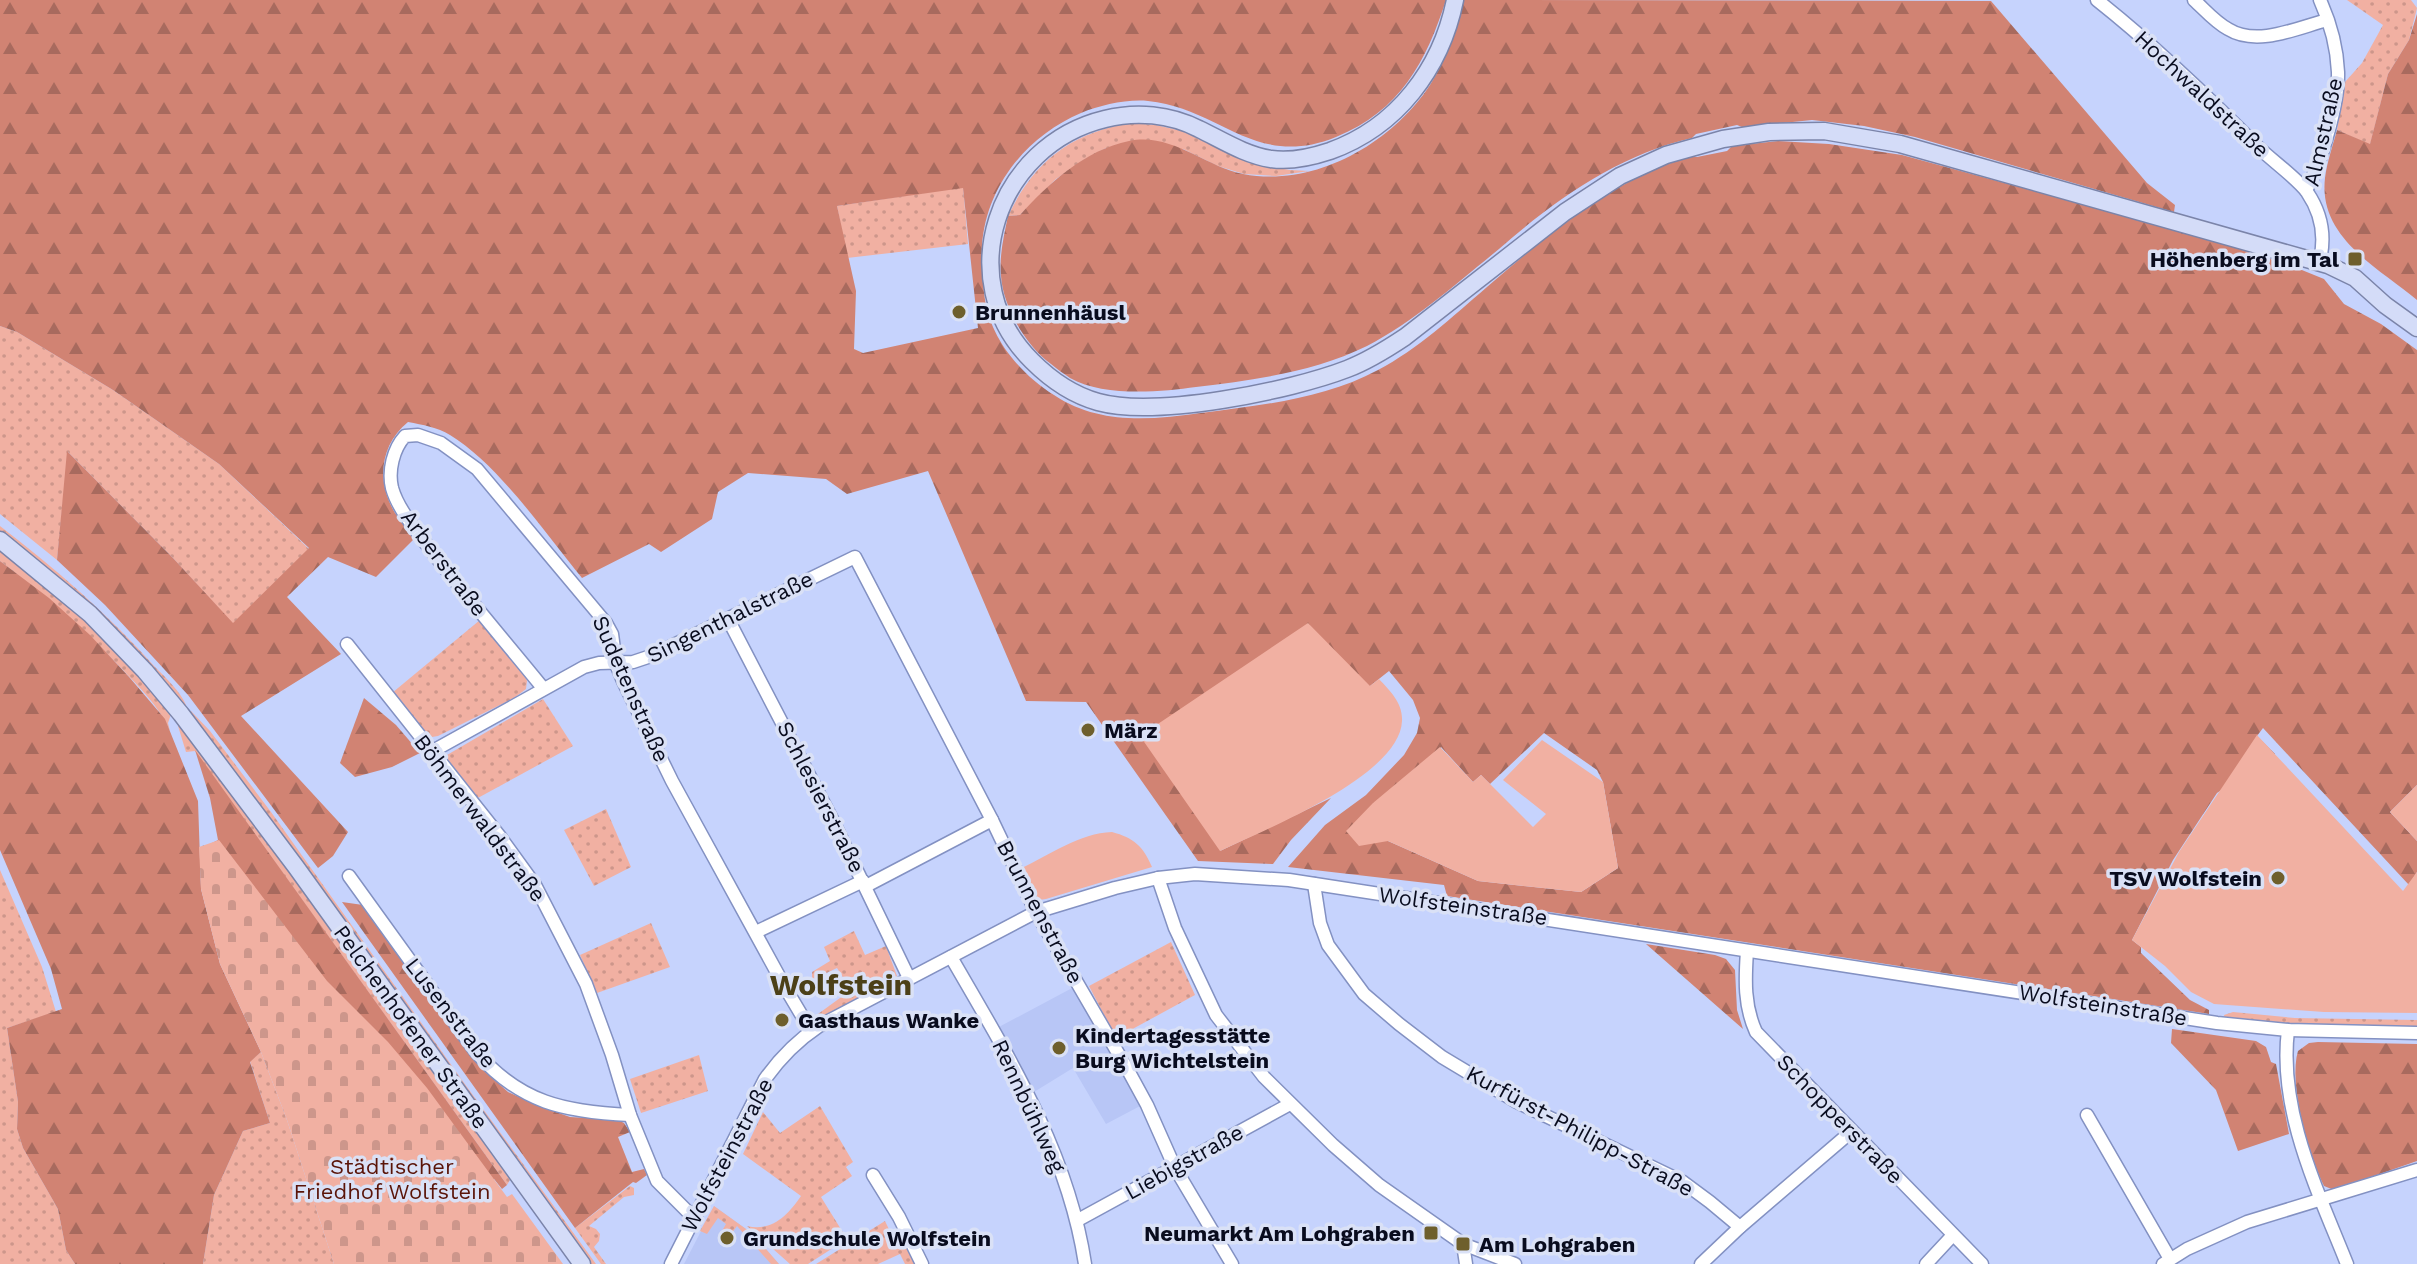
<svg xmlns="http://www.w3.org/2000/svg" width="2417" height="1264" font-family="'Work Sans',sans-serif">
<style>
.built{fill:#b8c6f6}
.grass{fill:url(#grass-dots)}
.forest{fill:url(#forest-firs);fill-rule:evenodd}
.cemetery{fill:url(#cemetery-stones)}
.park{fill:#f1b0a2}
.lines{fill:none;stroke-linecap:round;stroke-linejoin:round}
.minor-casing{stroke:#8391c2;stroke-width:15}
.major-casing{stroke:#7b84a9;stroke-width:19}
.minor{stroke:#fff;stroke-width:12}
.major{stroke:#d4dcf8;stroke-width:16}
.poi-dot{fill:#6e5f2c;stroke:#dae1f6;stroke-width:3}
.labels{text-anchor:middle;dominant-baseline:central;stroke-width:7;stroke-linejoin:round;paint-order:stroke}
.street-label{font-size:22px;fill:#090c1e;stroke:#dae1f6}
.poi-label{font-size:22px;font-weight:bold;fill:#090c1e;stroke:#dae1f6;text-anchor:start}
.park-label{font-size:22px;fill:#5a1408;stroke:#dae1f6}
.district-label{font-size:30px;font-weight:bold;fill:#4c4017;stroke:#dae1f6}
</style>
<defs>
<pattern id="grass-dots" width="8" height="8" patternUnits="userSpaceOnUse" patternTransform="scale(2)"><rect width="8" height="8" fill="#f1b0a2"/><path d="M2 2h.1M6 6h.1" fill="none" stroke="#cd968b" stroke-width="1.8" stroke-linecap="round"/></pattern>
<pattern id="forest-firs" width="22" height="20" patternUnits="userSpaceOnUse" patternTransform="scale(2)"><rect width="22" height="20" fill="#d18373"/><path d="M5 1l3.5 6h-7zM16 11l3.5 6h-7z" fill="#a86a5e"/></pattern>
<pattern id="cemetery-stones" width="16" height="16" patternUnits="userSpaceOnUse" patternTransform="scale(2)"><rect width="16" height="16" fill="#f1b0a2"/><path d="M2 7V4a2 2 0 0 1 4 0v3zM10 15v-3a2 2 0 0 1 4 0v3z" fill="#cd968b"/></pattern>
</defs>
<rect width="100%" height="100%" fill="#c6d3fd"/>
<g class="built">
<polygon points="1074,987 1142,1105 1106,1124 1073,1068 1034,1092 997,1028"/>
<polygon points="714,1206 753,1234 779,1264 684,1264"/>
</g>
<g class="grass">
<polygon points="2347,0 2411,0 2417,8 2409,40 2388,74 2370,145 2337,130 2345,82 2362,63 2383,25"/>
<path d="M1132 123 1156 125 1182 131 1249 163 1290 170 1309 171 1276 176 1244 174 1218 166 1183 149 1106 148 1085 159 1056 179 1020 215 1008 216C1034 161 1072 132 1132 123Z"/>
<polygon points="963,187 968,244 847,258 837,206"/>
<polygon points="0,326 17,332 113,390 219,464 309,549 233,624 173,558 68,452 57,560 0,514"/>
<path d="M0 526C56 569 108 614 155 667 166 678 180 691 186 705H183C124 641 70 583 0 531Z"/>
<path d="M0 550 69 604 129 665 171 714 168 723 170 731C159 706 139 687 121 668 83 628 43 594 0 561Z"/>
<polygon points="480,620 524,672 527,681 526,689 514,698 438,736 432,737 425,733 392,693"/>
<polygon points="543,699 573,746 476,799 449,766 447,755"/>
<polygon points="191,711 210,731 271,812 467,1087 596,1264 591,1264 552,1211 275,826 191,715"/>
<polygon points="181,725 223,780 510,1180 507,1185 195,751 186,752 178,726"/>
<polygon points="606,809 631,867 594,886 564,830"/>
<polygon points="0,870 42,967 56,1012 7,1028 18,1102 17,1129 23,1148 58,1209 66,1250 75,1264 0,1264"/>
<polygon points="651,923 670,967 597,993 580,955"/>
<polygon points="854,931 865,955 886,946 897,976 891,982 822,1018 818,1014 851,990 837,968 812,980 812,972 830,961 824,947"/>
<polygon points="1171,942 1195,995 1116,1038 1089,986"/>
<polygon points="2233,1012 2295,1018 2417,1020 2417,1027 2294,1024 2225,1019 2224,1015"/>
<polygon points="261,1052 287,1120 334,1264 203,1264 214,1195 243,1131 270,1123 250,1061"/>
<polygon points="699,1055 708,1091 641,1113 630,1079"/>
<path d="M820 1106 853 1162 846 1167 852 1176 821 1197 847 1239 808 1264H790L747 1226C772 1232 788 1215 801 1196L743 1154 763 1112 780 1133Z"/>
<polygon points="630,1186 634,1188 634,1195 624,1197 589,1226 596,1229 600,1234 599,1241 594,1247 606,1264 601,1264 575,1228"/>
<polygon points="714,1206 753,1234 779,1264 771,1264 737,1226 726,1241 719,1236 726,1224 718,1218 707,1234 700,1231"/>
<polygon points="885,1221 895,1242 904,1238 915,1264 905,1264 900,1254 878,1264 816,1264"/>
</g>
<g class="forest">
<path d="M0 0H1446C1426 62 1400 111 1336 137 1255 170 1220 108 1148 101 1127 99 1101 105 1081 113 1027 136 986 186 982 246 981 261 983 277 984 292 988 336 1018 372 1054 395 1099 425 1150 420 1201 413 1261 405 1324 399 1378 370 1418 349 1452 317 1487 287 1532 248 1581 207 1634 179 1652 169 1671 163 1690 156L1697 157 1727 151 1732 146 1778 141 1829 144 1902 155 2192 234 2292 266 2324 279 2344 304 2381 324 2417 350V785L2390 812 2417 841V872L2409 885 2263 728 2257 736 2275 754 2217 793 2173 860 2132 940 2141 947V953L2190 1000 2209 1010V1014L1447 896 1444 885 1288 867 1325 825 1366 795 1404 755 1417 733 1420 718 1413 700 1389 671 1370 686 1220 851 1331 798 1291 840 1273 864 1198 861 1086 702 1026 701 928 471 847 494 826 479 748 473 718 492 712 519 661 552 649 544 582 578C546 534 498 464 450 435 437 427 423 425 408 422 380 445 376 481 395 513 401 521 408 529 415 538L376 577 328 557 287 597 341 654 241 716 348 832 333 856 318 868 188 695 105 605 57 560 67 451 173 558 233 623 309 548 219 464 113 390 17 332 0 326ZM963 188 978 328 863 353 854 349 856 291 837 206ZM1544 733 1597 770 1603 782 1618 868 1581 892 1478 881 1388 841 1441 747 1473 782 1481 775 1490 784Z"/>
<path d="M1463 0 1991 1 2147 183 2175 205 2174 212 1915 137 1864 126 1812 120 1742 127 1737 125 1696 134 1692 138C1618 155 1555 200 1499 249 1457 283 1415 321 1367 346 1314 372 1254 380 1196 387 1160 392 1103 397 1070 378 1064 374 1057 369 1051 364 1026 346 1003 307 1001 276 999 256 1004 235 1008 216L1020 215C1049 183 1085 150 1129 141 1171 132 1204 166 1243 174 1315 188 1392 143 1430 85 1447 59 1455 29 1463 0Z"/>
<path d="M2417 14V300C2379 268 2318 238 2325 178 2327 162 2333 145 2337 130L2370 144 2388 74 2409 40Z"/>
<polygon points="0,561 49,598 90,635 130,678 165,719 198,801 201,889 220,964 261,1052 250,1062 270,1123 243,1131 214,1195 203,1264 75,1264 66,1250 58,1209 23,1148 17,1129 18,1102 7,1028 62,1009 51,969 0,850"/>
<polygon points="364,698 396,725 420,753 392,767 355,777 340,763"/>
<polygon points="195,750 507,1185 502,1189 494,1179 483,1186 212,843 218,840 210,798"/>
<polygon points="342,902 363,905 481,1068 508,1092 539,1106 570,1117 618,1120 624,1123 630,1132 618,1137 632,1172 644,1169 647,1175 636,1183 633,1182 575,1228"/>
<polygon points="1646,944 1715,955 1726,959 1735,970 1737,1010 1743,1029"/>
<polygon points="2172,1029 2256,1041 2266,1047 2271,1062 2276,1064 2289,1134 2238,1151 2216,1090 2171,1043"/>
<path d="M2318 1042 2417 1044V1161L2334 1190 2324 1186C2309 1156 2288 1084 2298 1051L2309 1043Z"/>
</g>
<polygon class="cemetery" points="219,840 327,981 388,1042 427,1088 507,1197 512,1194 563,1264 334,1264 287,1120 261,1052 220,964 201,889 199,847"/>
<g class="park">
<path d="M1308 623 1370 686 1379 679C1390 691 1403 703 1402 721 1400 776 1264 830 1220 851L1140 736Z"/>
<polygon points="2257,735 2403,891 2417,872 2417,1013 2324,1012 2214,1004 2191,992 2165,966 2132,940 2179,852"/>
<polygon points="1542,740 1603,782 1618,868 1581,892 1478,881 1388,841 1359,846 1346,831 1373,803 1440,747 1473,782 1481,775 1533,827 1546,814 1503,780"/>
<polygon points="2417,785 2417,841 2390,812"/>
<path d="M1112 832C1134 838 1143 846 1152 867L1046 899 1039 900 1036 898 1020 869C1049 855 1080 833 1112 832Z"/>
</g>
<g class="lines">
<g class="minor-casing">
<g id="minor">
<path d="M2097 0C2154 45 2206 95 2257 146 2270 159 2298 179 2307 192 2322 214 2326 238 2319 263"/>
<path d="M2194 0C2205 10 2215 22 2228 29 2257 47 2297 28 2327 20"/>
<path d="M2306 190C2321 164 2339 103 2338 72 2337 48 2330 22 2320 0"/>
<polyline points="728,619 833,821 909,978"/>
<polyline points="347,644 501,838 535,885 586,984 612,1055 630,1115 657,1181 693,1217"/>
<path d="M543 688C504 640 464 594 427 545 414 527 398 509 392 488 388 471 393 449 405 436L418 435 441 443 477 469 606 623 612 634 616 664 623 681 672 781 786 989 811 1031"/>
<polyline points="431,752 584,667 599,663 633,662 651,656 855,557 992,820 1036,912 1129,1072 1147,1105 1175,1168 1232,1264"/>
<path d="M349 876 476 1052C520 1103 565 1112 630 1115"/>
<polyline points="1158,878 1175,928 1216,1015 1264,1077 1333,1145 1379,1185 1463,1244 1515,1264"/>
<polyline points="1314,884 1320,923 1328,945 1364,994 1399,1024 1442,1057 1517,1102 1683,1182 1710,1202 1740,1227"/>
<polyline points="866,886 992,820"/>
<polyline points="756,932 863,881"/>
<path d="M1747 951C1745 980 1744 1006 1756 1032L1982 1264"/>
<path d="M951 957C1007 1054 1068 1151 1085 1264"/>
<path d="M2288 1030C2278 1111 2318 1191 2347 1264"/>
<polyline points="2087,1115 2170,1259"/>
<polyline points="873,1175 899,1217 922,1264"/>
<polyline points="1078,1220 1290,1104"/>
<polyline points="1463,1244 1466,1264"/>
<path d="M671 1264 765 1079C780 1058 798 1040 819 1026L1036 912 1115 888 1158 878 1195 874 1289 880 2217 1023 2288 1030 2417 1033"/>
<polyline points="1701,1264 1740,1227 1852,1131"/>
<polyline points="1926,1264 1953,1235"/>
<polyline points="2163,1264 2187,1249 2247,1222 2417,1170"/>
</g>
</g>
<g class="major-casing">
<g id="major">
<path d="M1455 0C1441 69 1397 127 1330 151 1312 157 1291 162 1271 159 1245 155 1222 140 1199 129 1170 114 1136 111 1105 119 997 145 950 280 1032 361 1050 379 1073 395 1098 402 1156 418 1290 391 1347 369 1368 361 1387 349 1405 337L1565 212 1620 176 1666 155 1723 139 1769 132 1824 131 1900 144 2328 265 2355 278 2385 305 2417 328"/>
<polyline points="0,540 90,614 145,671 181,714 296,867 582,1264"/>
</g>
</g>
<use href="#minor" class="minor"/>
<use href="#major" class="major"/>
</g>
<g class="poi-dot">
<rect x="2347" y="251" width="16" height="16" rx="4"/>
<circle cx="959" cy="312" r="8"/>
<circle cx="1088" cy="730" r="8"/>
<circle cx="2278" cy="878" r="8"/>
<circle cx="782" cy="1020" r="8"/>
<circle cx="1059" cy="1048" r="8"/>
<rect x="1423" y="1225" width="16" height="16" rx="4"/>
<circle cx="727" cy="1238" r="8"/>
<rect x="1455" y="1236" width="16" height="16" rx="4"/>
</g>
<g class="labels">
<g class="street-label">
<text transform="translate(2202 94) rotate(43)">Hochwaldstraße</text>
<text transform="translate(2323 132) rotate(-77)">Almstraße</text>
<text transform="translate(444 563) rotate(53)">Arberstraße</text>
<text transform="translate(730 617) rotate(-26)">Singenthalstraße</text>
<text transform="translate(631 689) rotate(66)">Sudetenstraße</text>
<text transform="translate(821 797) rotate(63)">Schlesierstraße</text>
<text transform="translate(480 818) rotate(53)">Böhmerwaldstraße</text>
<text transform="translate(1463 906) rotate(8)">Wolfsteinstraße</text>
<text transform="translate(1040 912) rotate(62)">Brunnenstraße</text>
<text transform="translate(2103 1005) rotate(9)">Wolfsteinstraße</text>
<text transform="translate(451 1013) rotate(52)">Lusenstraße</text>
<text transform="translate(411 1027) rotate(54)">Pelchenhofener Straße</text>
<text transform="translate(1029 1106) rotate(65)">Rennbühlweg</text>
<text transform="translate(1840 1119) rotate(46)">Schopperstraße</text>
<text transform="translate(1580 1131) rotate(28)">Kurfürst-Philipp-Straße</text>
<text transform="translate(727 1155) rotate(-62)">Wolfsteinstraße</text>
<text transform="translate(1184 1162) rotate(-29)">Liebigstraße</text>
</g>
<g class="poi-label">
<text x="2339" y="259" text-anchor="end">Höhenberg im Tal</text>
<text x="975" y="312">Brunnenhäusl</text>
<text x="1104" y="730">März</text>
<text x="2262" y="878" text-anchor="end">TSV Wolfstein</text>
<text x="798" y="1020">Gasthaus Wanke</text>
<text x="1075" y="1035">Kindertagesstätte<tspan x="1075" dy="25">Burg Wichtelstein</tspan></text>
<text x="1415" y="1233" text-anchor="end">Neumarkt Am Lohgraben</text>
<text x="743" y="1238">Grundschule Wolfstein</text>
<text x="1479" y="1244">Am Lohgraben</text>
</g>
<g class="park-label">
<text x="392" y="1166">Städtischer<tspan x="392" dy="25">Friedhof Wolfstein</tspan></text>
</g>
<g class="district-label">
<text x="841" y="984">Wolfstein</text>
</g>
</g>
</svg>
